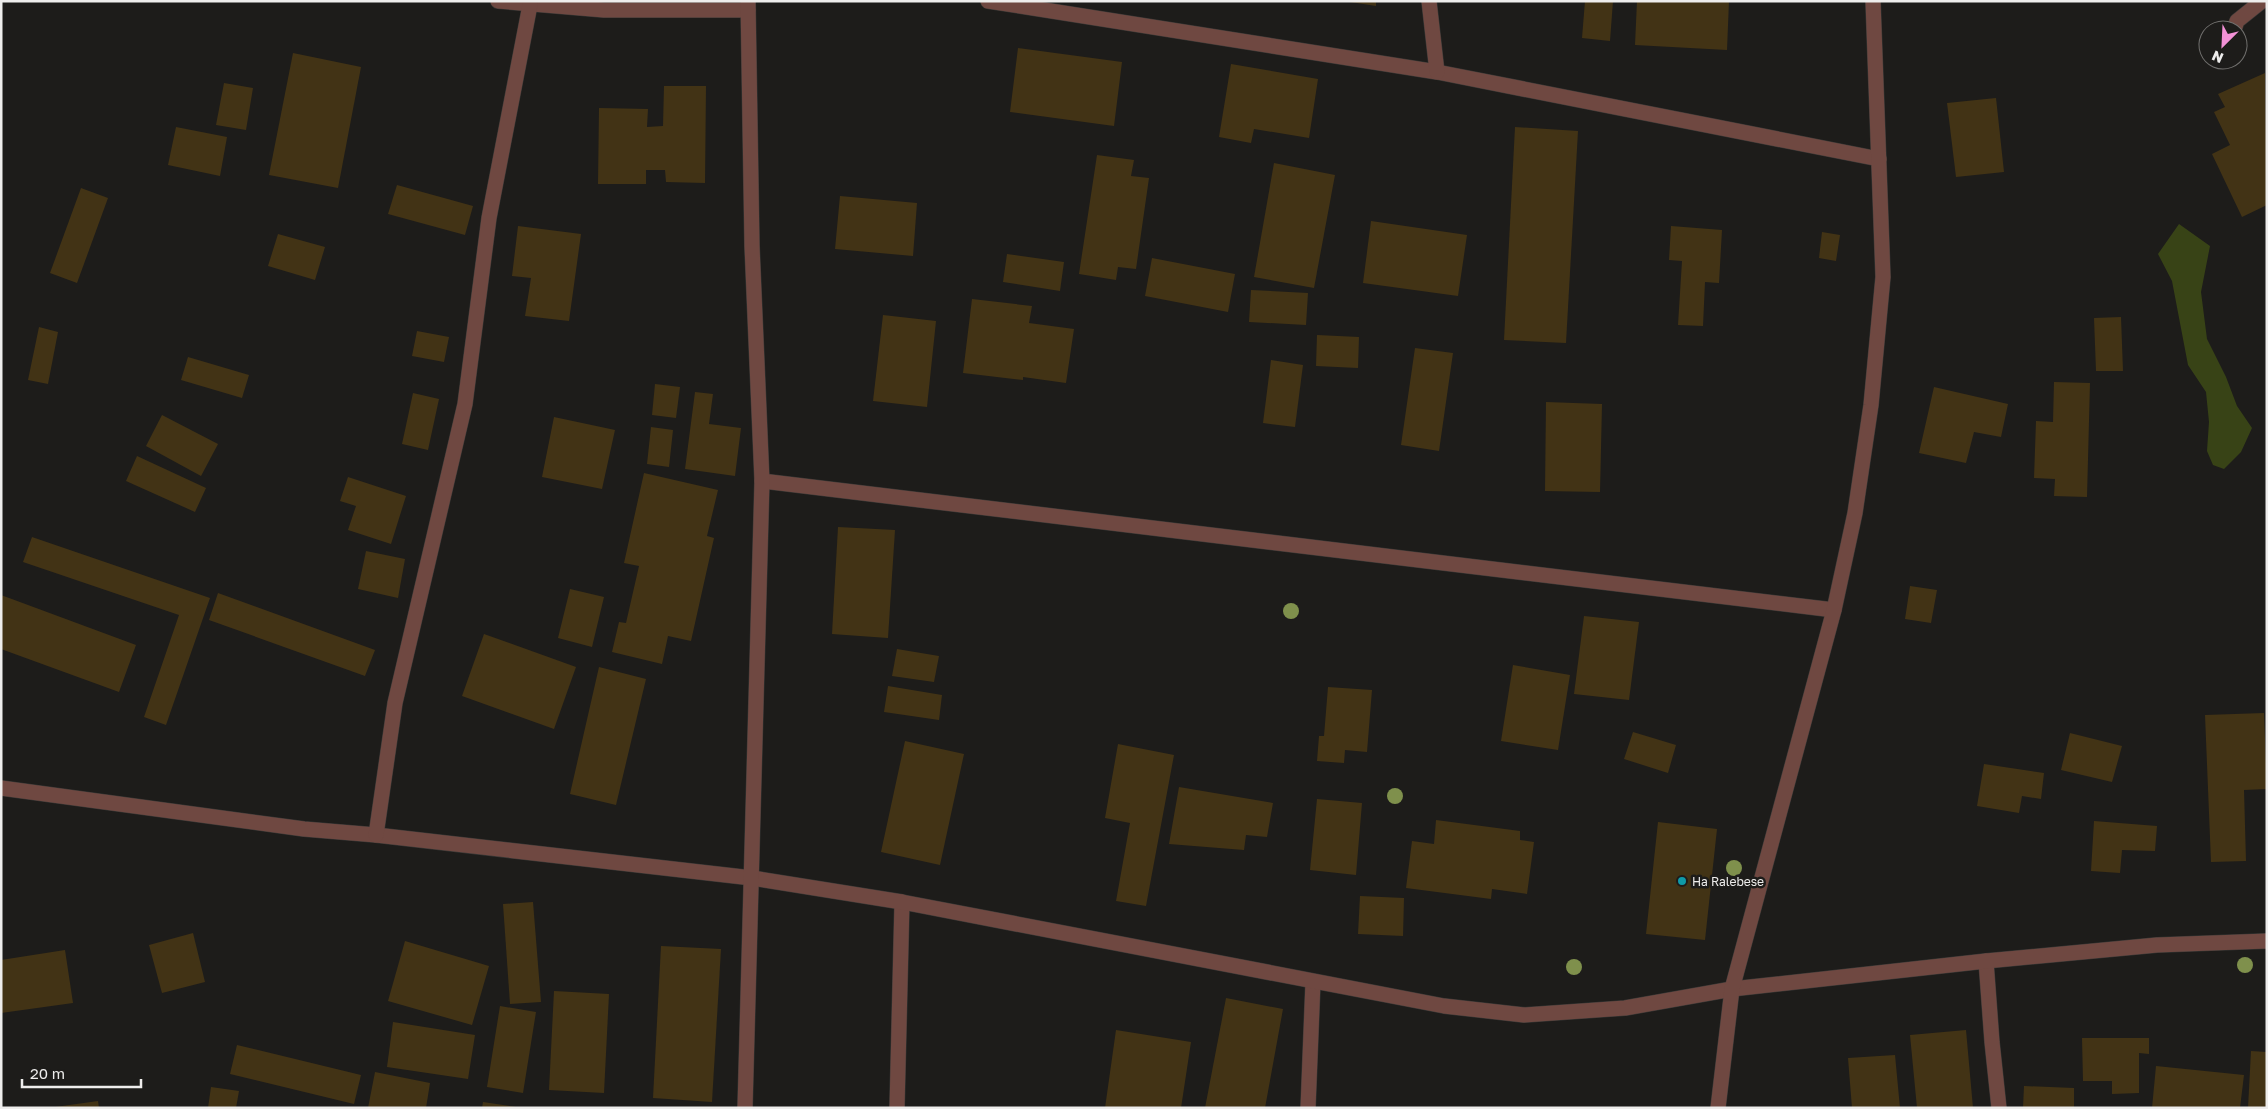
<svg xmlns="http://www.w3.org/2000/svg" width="2268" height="1109" font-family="'Golos Text',sans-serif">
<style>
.green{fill:#384316}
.building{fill:#423315}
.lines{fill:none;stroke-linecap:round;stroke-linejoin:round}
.lane-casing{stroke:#3a3937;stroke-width:16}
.street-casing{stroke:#3a3937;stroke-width:16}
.lane{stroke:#6f4841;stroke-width:15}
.street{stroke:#6f4841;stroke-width:15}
.tree{fill:#7f904c}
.culture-dot{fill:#0f9aa8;stroke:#1d1c1a;stroke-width:2}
.labels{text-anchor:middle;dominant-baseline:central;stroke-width:5;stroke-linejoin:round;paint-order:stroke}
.poi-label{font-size:12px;fill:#eeedec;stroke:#1d1c1a;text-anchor:start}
</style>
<rect width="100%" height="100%" fill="#1d1c1a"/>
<polygon class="green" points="2179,224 2210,246 2201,292 2207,339 2226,377 2237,406 2252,428 2241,452 2224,469 2213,465 2207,451 2209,422 2206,392 2188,365 2172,281 2158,254"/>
<g class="building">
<polygon points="1344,1 1376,1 1376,6"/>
<polygon points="1585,1 1613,1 1610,41 1582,38"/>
<polygon points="1637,1 1729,1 1727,50 1635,45"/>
<polygon points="1018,48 1122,62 1114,126 1010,112"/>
<polygon points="293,53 361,67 338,188 269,175"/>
<polygon points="1231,64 1318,79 1309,138 1254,129 1251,143 1219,137"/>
<polygon points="2265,73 2267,205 2242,217 2212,154 2230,145 2214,112 2225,107 2218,94"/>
<polygon points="224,83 253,88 246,130 216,125"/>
<polygon points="664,86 706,86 705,183 666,182 665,170 646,170 646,184 598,184 599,108 648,109 647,127 663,126"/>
<polygon points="1996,98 2004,172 1956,177 1947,103"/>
<polygon points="176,127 227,137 220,176 168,165"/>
<polygon points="1515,127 1578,131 1566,343 1504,340"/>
<polygon points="1097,155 1134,160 1131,176 1149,178 1136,269 1118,267 1116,280 1079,274"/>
<polygon points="1274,163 1335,175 1314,288 1254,277"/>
<polygon points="397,185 473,206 465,235 388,214"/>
<polygon points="81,188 108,198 77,283 50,273"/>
<polygon points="840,196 917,203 913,256 835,249"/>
<polygon points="1371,221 1467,235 1458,296 1363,283"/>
<polygon points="518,226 581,234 569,321 525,316 531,278 512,276"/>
<polygon points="1671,226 1722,230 1719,283 1705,282 1703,326 1678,325 1682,261 1669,260"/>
<polygon points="1822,232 1840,235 1836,261 1819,258"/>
<polygon points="278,234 325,247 315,280 268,266"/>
<polygon points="1007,254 1064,262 1060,291 1003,282"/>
<polygon points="1152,258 1235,274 1228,312 1145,296"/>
<polygon points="1251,290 1308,293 1306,325 1249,322"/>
<polygon points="972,299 1032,306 1029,323 1074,329 1066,383 1023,377 1023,380 963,373"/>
<polygon points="883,315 936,321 927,407 873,401"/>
<polygon points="2121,317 2123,371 2096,371 2094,318"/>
<polygon points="39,327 58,332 48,384 28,380"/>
<polygon points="417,331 449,337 444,362 412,356"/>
<polygon points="1317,335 1359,337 1358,368 1316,366"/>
<polygon points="1415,348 1453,353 1439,451 1401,445"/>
<polygon points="188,357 249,375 242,398 181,380"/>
<polygon points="1271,360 1303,365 1295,427 1263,423"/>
<polygon points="2054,382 2090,383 2087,497 2054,496 2055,479 2034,478 2036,421 2053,422"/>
<polygon points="655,384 680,387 676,418 652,415"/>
<polygon points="1934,387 2008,404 2001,437 1974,432 1966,463 1919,453"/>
<polygon points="695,392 713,394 709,424 741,428 735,476 685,469"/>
<polygon points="413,393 439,399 428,450 402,444"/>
<polygon points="1546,402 1602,404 1600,492 1545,491"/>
<polygon points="162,415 218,444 201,476 146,446"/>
<polygon points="554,417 615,430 602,489 542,477"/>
<polygon points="651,427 673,430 669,467 647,464"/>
<polygon points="137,456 206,488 195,512 126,481"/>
<polygon points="644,473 718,490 707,536 714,538 691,641 668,636 662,664 612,652 619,622 626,623 639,566 624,563"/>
<polygon points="348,477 406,496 391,544 348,530 356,506 340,501"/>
<polygon points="838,527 895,530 888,638 832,634"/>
<polygon points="32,537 210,598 166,725 144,717 179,615 23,562"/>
<polygon points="366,551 405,559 398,598 358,589"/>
<polygon points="1910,586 1937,590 1931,623 1905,619"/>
<polygon points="570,589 604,597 592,647 558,638"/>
<polygon points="218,593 375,650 365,676 209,620"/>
<polygon points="1,595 136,645 119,692 1,649"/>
<polygon points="1584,616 1639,622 1629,700 1574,694"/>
<polygon points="484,634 576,667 554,729 462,696"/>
<polygon points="897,649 939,656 934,682 892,676"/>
<polygon points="1513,665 1570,675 1558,750 1501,741"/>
<polygon points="599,667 646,679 616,805 570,794"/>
<polygon points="888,686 942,695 939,720 884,712"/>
<polygon points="1328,687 1372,690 1367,752 1345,750 1344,763 1317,761 1319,736 1324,736"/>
<polygon points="2264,713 2267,789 2244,790 2246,861 2211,862 2205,715"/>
<polygon points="1633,732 1676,745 1668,773 1624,759"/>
<polygon points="2070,733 2122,746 2112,782 2061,770"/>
<polygon points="905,741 964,754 940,865 881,852"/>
<polygon points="1118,744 1174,755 1146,906 1116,901 1130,823 1105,818"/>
<polygon points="1984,764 2044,773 2041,799 2022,796 2019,813 1977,806"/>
<polygon points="1179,787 1273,803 1267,837 1246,835 1244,850 1169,844"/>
<polygon points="1317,799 1362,803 1356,875 1310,870"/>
<polygon points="1436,820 1520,831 1520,840 1534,842 1527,894 1492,889 1491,899 1406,888 1412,841 1434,844"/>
<polygon points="2094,821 2157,826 2155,851 2122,850 2120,873 2091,871"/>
<polygon points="1658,822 1717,829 1705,940 1646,934"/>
<polygon points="1360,896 1404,898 1403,936 1358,934"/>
<polygon points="533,902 541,1002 510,1004 503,904"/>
<polygon points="193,933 205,982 162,993 149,945"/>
<polygon points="405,941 489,966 472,1025 388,1001"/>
<polygon points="661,946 721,949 712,1102 653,1098"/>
<polygon points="65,950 73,1003 1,1013 1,960"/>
<polygon points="554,991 609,994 604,1093 549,1090"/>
<polygon points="1226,998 1283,1009 1265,1108 1205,1108"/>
<polygon points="500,1006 536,1012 523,1093 487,1087"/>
<polygon points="393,1022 475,1035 468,1079 387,1067"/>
<polygon points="1116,1030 1191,1042 1181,1108 1105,1108"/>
<polygon points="1966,1030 1973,1108 1917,1108 1910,1035"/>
<polygon points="2082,1038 2149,1038 2149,1054 2139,1053 2139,1093 2112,1094 2112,1081 2083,1081"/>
<polygon points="237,1045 361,1075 354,1104 230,1074"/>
<polygon points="2251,1051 2267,1052 2267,1108 2248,1108"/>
<polygon points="1895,1055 1900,1108 1852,1108 1848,1058"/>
<polygon points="2156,1066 2244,1075 2240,1108 2152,1108"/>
<polygon points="375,1072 430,1083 426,1108 368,1108"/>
<polygon points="2024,1086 2074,1088 2074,1108 2023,1108"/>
<polygon points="211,1087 239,1091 236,1108 208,1108"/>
<polygon points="98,1101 99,1108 55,1108 55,1107"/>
<polygon points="483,1102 516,1107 516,1108 482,1108"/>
</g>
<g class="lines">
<g class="lane-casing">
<g id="lane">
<polyline points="2234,30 2237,21 2262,1"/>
<polyline points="1986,961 1992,1042 1999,1108"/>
<polyline points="897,1108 902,902"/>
<polyline points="1308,1108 1313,982"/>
</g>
</g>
<g class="street-casing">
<g id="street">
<polyline points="498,1 604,10 748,10"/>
<polyline points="988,1 1437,72 1879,159"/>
<polyline points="1429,1 1437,72"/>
<polyline points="762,481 1834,610"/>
<polyline points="1,788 304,829 376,835 752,878 902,902 1444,1006 1524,1015 1625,1008 1732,989 1986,961 2157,945 2267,941"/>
<polyline points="376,835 395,703 465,404 489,218 530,5"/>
<polyline points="745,1108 762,481 752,246 748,1"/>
<polyline points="1718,1108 1732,989 1834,610 1855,513 1871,405 1883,277 1873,1"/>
</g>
</g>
<use href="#lane" class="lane"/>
<use href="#street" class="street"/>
</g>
<g class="tree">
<circle cx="1291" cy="611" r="8"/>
<circle cx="1395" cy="796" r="8"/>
<circle cx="1734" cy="868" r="8"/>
<circle cx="2245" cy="965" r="8"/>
<circle cx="1574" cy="967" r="8"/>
</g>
<circle class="culture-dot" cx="1682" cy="881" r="5"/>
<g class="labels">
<g class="poi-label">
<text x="1692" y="881">Ha Ralebese</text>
</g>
</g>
<rect width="2268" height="1109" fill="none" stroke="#eeedec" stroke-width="5"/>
<g transform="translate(2223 45) rotate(204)"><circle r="24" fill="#1d1c1a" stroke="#71706e"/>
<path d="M0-4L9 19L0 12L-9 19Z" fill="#f391d6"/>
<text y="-8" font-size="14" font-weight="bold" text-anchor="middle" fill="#eeedec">N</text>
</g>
<path d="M22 1079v8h119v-8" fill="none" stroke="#eeedec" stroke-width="2.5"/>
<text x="30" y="1079" font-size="15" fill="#eeedec" stroke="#1d1c1a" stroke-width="4" paint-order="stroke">20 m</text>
</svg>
